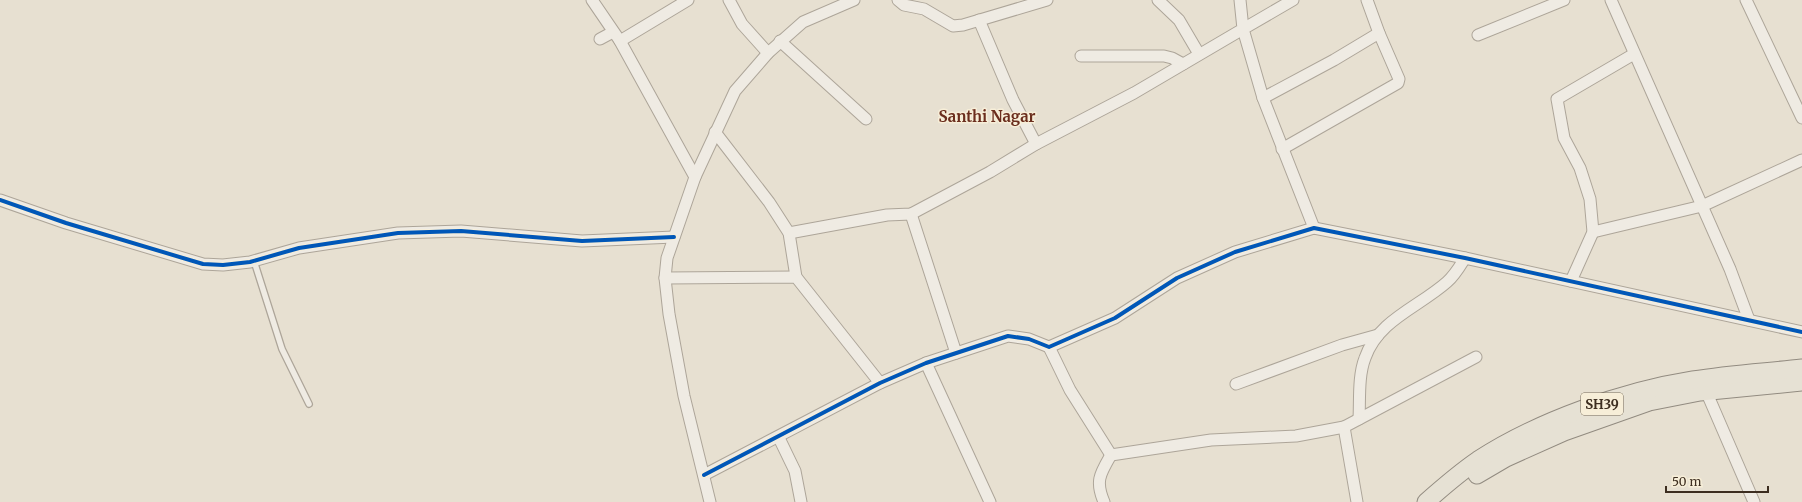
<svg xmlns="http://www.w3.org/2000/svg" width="1802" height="502" font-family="Merriweather,serif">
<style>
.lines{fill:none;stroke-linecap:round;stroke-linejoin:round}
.service-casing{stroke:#ada599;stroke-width:8}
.minor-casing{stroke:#ada599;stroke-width:13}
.primary-casing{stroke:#928b80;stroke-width:19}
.service{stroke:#efebe3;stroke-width:5.5}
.minor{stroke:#efebe3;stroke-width:11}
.primary{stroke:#e6e1d4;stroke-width:17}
.cycleway-casing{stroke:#f7eed8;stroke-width:6}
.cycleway{stroke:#0057b8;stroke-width:4}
.labels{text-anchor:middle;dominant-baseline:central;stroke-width:3;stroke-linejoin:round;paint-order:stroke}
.shield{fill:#f7eed8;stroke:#756857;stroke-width:1}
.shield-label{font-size:13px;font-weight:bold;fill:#3d2e20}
.neighbourhood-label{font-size:15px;font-weight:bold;fill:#6b2e1e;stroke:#f7eed8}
</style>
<rect width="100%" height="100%" fill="#e7e0d1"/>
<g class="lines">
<g class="service-casing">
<polyline id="service" points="254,261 282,349 309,404"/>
</g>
<g class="minor-casing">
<g id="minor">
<polyline points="592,0 620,41 695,177"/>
<polyline points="729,0 742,24 768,53"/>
<polyline points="898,0 904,5 924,9 953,26 963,25 1047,0"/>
<polyline points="1158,0 1179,20 1199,54"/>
<polyline points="1293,0 1243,29 1263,98 1314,228"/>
<polyline points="1611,0 1730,269 1749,320"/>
<polyline points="1746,0 1802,118"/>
<polyline points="979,20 1013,100 1036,144"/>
<polyline points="1478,35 1564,0"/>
<polyline points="600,39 613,32"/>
<polyline points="620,41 688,0"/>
<polyline points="780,41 866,119"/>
<polyline points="1081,56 1164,56 1172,58 1183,64"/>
<polyline points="1263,98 1334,60 1379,33"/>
<polyline points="715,132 769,202 789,233 796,277"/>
<polyline points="1282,149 1398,83 1399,79 1379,33 1367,0"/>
<polyline points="0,200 66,223 203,264 223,265 250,262 299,248 398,233 461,231 582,241 674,237"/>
<polyline points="911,214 956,353"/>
<polyline points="1593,232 1702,206 1802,160"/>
<polyline points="789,233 887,215 911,214 990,172 1036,144 1134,93 1243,29 1240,0"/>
<polyline points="665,278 796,277 880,383"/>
<polyline points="1571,281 1593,232 1590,199 1580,168 1564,138 1557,99 1634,54"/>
<polyline points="1049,347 1070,390 1111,455 1211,440 1296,436 1344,427"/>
<polyline points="926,363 990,502"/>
<polyline points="1236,384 1342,345 1378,335"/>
<polyline points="1706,391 1754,502"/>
<path d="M1359 419C1360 400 1358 376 1365 358 1378 320 1419 307 1447 282 1455 275 1460 266 1465 258"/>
<polyline points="779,438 795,471 801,502"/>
<polyline points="704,475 880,383 926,363 1008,336 1029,339 1049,347 1115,318 1177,278 1235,252 1314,228 1465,258 1802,332"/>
<polyline points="710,502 684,396 669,314 665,278 667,258 695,177 735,91 768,53 803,22 854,0"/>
<path d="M1104 502C1095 481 1100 474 1111 455"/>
<polyline points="1357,502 1344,427 1476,357"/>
</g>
</g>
<g class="primary-casing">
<g id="primary">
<polyline points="1477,475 1506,458 1564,432 1649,402 1700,392 1802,382"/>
<path d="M1426 502C1443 487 1459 473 1478 460 1538 421 1623 391 1693 380 1729 374 1766 372 1802 368"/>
</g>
</g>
<use href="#service" class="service"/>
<use href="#minor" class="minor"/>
<use href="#primary" class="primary"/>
<g class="cycleway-casing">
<g id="cycleway">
<polyline points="0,200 66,223 203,264 223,265 250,262 299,248 398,233 461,231 582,241 674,237"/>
<polyline points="704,475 880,383 926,363 1008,336 1029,339 1049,347 1115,318 1177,278 1235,252 1314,228 1465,258 1802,332"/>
</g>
</g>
<use href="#cycleway" class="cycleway"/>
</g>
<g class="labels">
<rect class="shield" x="1581" y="393" width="42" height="22" rx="3"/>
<g class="shield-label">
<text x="1602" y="404">SH39</text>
</g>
<g class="neighbourhood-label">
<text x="987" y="116">Santhi Nagar</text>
</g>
</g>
<path d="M1666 486v6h102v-6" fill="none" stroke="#3d2e20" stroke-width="2"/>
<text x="1672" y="486" font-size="12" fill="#3d2e20" stroke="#f7eed8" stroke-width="3" paint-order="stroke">50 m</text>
</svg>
